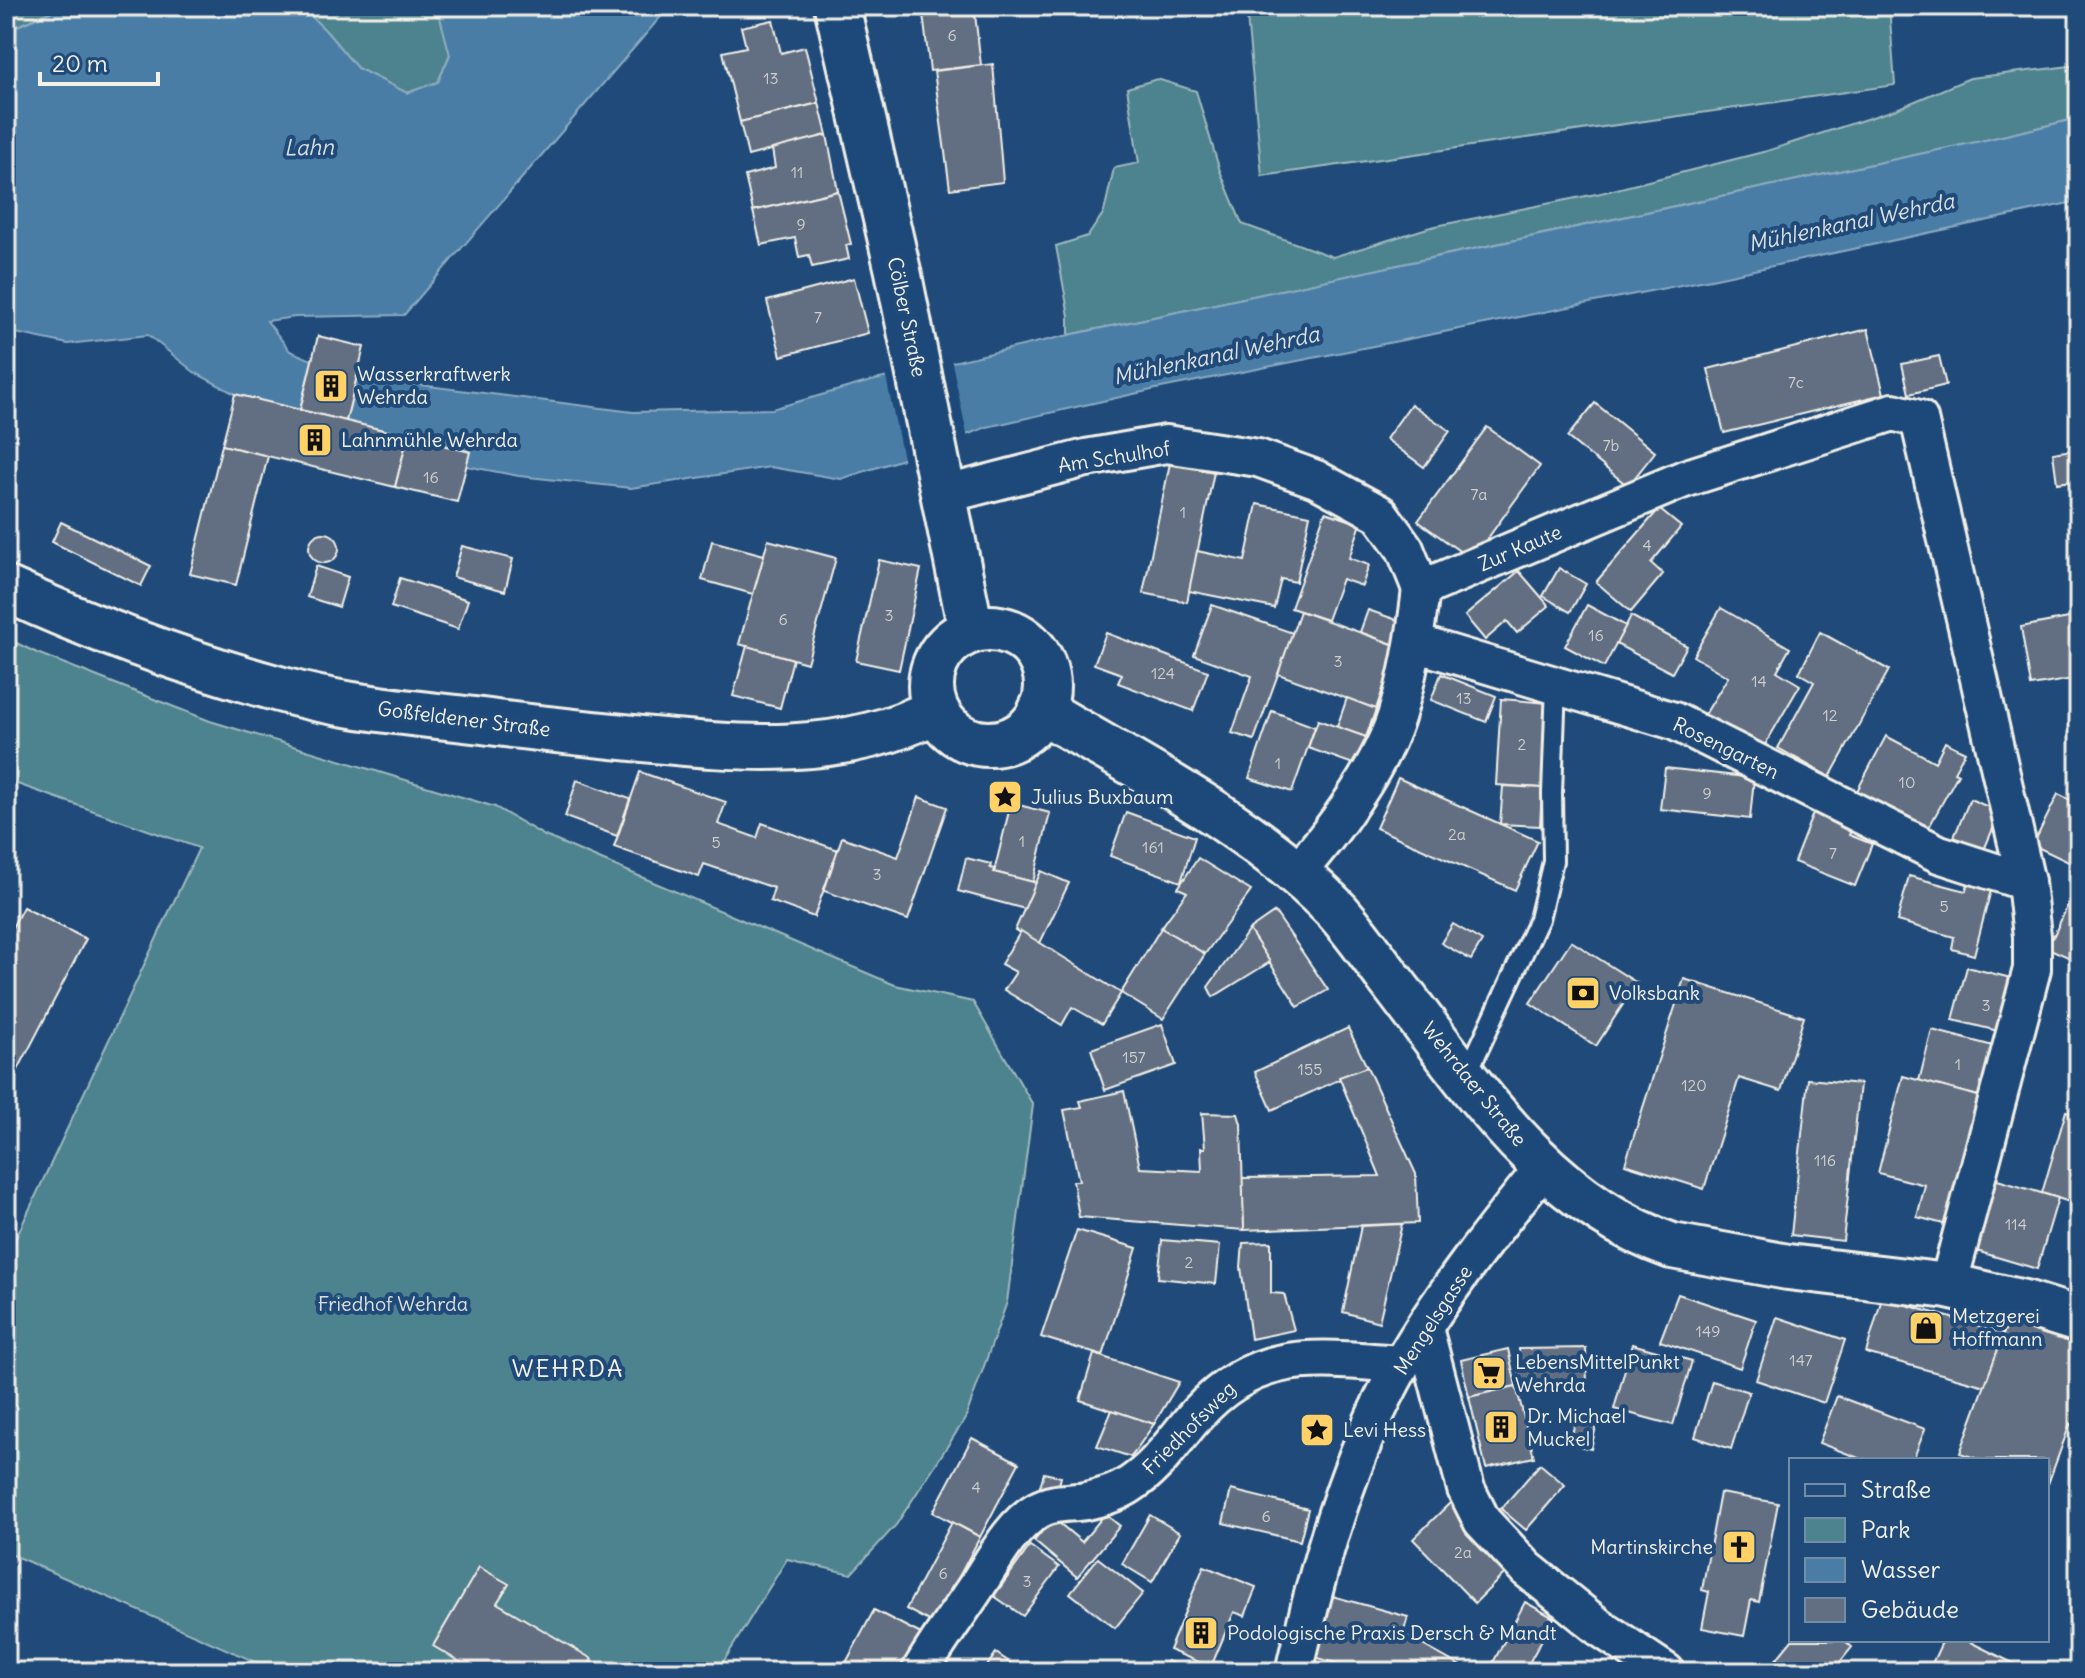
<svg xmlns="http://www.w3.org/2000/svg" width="2085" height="1678" viewBox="0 0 2085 1678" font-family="Delius,sans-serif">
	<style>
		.green { fill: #4d828f; stroke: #a0babc; stroke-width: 2 }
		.water { fill: #497da6; stroke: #8dabc0; stroke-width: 2 }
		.pier { fill: #1f4a7a }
		.building { fill: #626e81; stroke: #f4f1e8; stroke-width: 2 }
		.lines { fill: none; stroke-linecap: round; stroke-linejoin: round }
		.service-casing { stroke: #f4f1e8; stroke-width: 24 }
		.minor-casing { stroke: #f4f1e8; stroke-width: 42 }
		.tertiary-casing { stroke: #f4f1e8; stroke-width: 50 }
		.secondary-casing { stroke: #f4f1e8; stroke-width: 50 }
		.service { stroke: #1f4a7a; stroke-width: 18 }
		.minor { stroke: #1f4a7a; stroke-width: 36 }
		.tertiary { stroke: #1f4a7a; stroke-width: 44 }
		.secondary { stroke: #1f4a7a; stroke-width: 44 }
		.labels { text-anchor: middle; stroke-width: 8; stroke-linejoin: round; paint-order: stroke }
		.number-label { font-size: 16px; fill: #d0d0ce }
		.street-label { font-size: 20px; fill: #f4f1e8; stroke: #1f4a7a }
		.poi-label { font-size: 20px; fill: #f4f1e8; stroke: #1f4a7a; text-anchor: start }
		.park-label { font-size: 20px; fill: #dbe0db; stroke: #1f4a7a }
		.water-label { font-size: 22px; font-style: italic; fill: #dae0de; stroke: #1f4a7a }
		.quarter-label { font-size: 24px; letter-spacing: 2px; fill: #f4f1e8; stroke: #1f4a7a }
	</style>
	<rect width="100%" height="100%" fill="#1f4a7a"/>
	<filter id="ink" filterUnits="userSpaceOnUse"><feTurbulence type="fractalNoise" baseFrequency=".0125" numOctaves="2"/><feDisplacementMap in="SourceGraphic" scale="16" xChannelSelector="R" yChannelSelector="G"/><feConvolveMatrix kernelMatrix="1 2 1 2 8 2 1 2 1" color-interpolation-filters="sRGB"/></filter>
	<g filter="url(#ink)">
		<g class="green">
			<polygon points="6,6 64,6 6,31"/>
			<polygon points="305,6 437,6 450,54 438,82 407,93 357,68 327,32 304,10"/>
			<polygon points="1246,6 1889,6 1895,85 1262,176"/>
			<polygon points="2079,65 2079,118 1981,141 1069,335 1069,316 1056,246 1088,236 1104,212 1114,168 1139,163 1127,88 1157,79 1196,91 1220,171 1242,224 1333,257 1431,227 1601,193 1767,151 1894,110 1970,78"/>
			<polygon points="6,638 37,653 210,721 495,807 545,836 895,985 973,1002 1033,1105 1007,1302 965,1419 896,1525 851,1574 787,1559 717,1672 278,1672 6,1552 6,1259 199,848 6,780"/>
		</g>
		<g class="water">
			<polygon points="64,6 305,6 305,10 327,32 357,68 407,93 438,82 450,55 437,6 670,6 404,315 295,317 267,321 290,351 312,360 300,410 235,394 194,372 148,335 68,344 6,331 6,31"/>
			<polygon points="2079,118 2079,201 1716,278 1156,389 987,427 909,457 841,479 770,467 631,488 519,476 466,466 469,451 346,421 358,374 412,384 633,412 772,409 871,381 1069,335 1981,141"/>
		</g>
		<polygon class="pier" points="951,358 968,439 904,463 885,373"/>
		<g class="building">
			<polygon points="922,6 974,6 981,65 930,71"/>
			<polygon points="773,20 781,53 805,47 819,103 740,122 723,52 746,47 741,27"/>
			<polygon points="993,64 1003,182 950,189 934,71"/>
			<polygon points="819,103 827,135 748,156 740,122"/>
			<polygon points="827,135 838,191 753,211 745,176 775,168 772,149"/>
			<polygon points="838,191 851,244 846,245 849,259 812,267 809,255 799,257 795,238 761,245 753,211"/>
			<polygon points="854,278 868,333 781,356 767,301"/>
			<polygon points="1868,329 1884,394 1724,433 1708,369"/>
			<polygon points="318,336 364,347 346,421 300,410"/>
			<polygon points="1939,356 1946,385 1909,394 1902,364"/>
			<polygon points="235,394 408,436 395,487 222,445"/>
			<polygon points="1595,403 1655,452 1628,486 1567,437"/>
			<polygon points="1411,404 1450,431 1424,467 1386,439"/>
			<polygon points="1487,427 1540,466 1472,560 1418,521"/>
			<polygon points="408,436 470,452 457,502 395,487"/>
			<polygon points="222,445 268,456 236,585 190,574"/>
			<polygon points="2079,449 2079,480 2057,483 2053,453"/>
			<polygon points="1170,463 1214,472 1187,602 1143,593"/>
			<polygon points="1257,504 1310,515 1296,582 1281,579 1274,608 1189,591 1197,551 1245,561"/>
			<polygon points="1659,509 1681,527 1651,563 1663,574 1631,612 1596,582"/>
			<polygon points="1325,512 1361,524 1349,558 1369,565 1362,586 1342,579 1327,620 1291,608"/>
			<polygon points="61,522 151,566 141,586 52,542"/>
			<circle cx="324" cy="548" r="15"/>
			<polygon points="768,540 836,558 807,663 739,644"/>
			<polygon points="712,541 764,555 753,594 702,580"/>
			<polygon points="462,546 513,559 505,591 453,577"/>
			<polygon points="879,560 921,569 899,670 856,661"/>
			<polygon points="316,566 348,577 339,607 307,597"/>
			<polygon points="1559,568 1586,584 1570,612 1543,596"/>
			<polygon points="1519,571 1549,606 1517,633 1507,621 1485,640 1465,616"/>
			<polygon points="400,578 468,600 458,629 391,607"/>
			<polygon points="1212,605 1293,633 1254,740 1232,733 1252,676 1194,655"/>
			<polygon points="1587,605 1626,626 1604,667 1565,646"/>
			<polygon points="1721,608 1790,648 1777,671 1800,685 1762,750 1704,716 1728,677 1693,656"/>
			<polygon points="1368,610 1406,623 1398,646 1360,632"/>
			<polygon points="1300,611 1398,646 1376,709 1278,674"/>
			<polygon points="1631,616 1687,646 1672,673 1616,644"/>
			<polygon points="2079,616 2079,678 2031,686 2021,627"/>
			<polygon points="1820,632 1889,670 1830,777 1778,748 1814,682 1799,673"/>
			<polygon points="1106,633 1208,671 1193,711 1118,683 1122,674 1094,664"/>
			<polygon points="747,646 793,659 780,708 733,696"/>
			<polygon points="1441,674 1496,696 1486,722 1431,700"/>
			<polygon points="1347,698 1376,709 1366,737 1337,727"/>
			<polygon points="1501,699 1549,703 1542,788 1496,785"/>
			<polygon points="1272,711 1315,727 1292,792 1249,778"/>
			<polygon points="1318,720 1366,737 1356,765 1308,748"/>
			<polygon points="1886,736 1935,762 1945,742 1965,752 1954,772 1958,774 1928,829 1857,791"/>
			<polygon points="1665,768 1754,778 1750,819 1660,809"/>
			<polygon points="640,772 726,802 718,824 757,838 762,823 838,850 814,917 770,901 774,888 704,864 699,877 614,847"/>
			<polygon points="1398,778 1538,841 1515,890 1376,828"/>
			<polygon points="577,780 630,799 617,836 565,817"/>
			<polygon points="1503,786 1542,788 1540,826 1500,824"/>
			<polygon points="2058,794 2079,804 2079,867 2033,845"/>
			<polygon points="919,797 947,807 908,920 824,891 842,837 898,857"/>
			<polygon points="1970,799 2000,812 1984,850 1954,837"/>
			<polygon points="1011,803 1050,813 1033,882 994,872"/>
			<polygon points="1815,808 1854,823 1849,835 1872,844 1855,886 1794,862"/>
			<polygon points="1126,812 1195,837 1181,882 1110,856"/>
			<polygon points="966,858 991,864 990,868 995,869 994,872 1037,883 1025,909 958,891"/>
			<polygon points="1198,858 1251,891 1205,954 1161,928 1187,892 1178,888"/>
			<polygon points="1041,871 1069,883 1040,943 1015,930"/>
			<polygon points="1909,876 1966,891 1969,880 1992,886 1974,955 1952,949 1954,937 1897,921"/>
			<polygon points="2073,894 2079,896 2079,962 2048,948"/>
			<polygon points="23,907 86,939 18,1070 6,1064 6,939"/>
			<polygon points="1275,912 1328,990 1298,1007 1249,930"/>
			<polygon points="1453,924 1482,941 1471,960 1441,943"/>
			<polygon points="1161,928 1205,954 1163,1019 1121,993"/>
			<polygon points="1249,930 1270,962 1213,997 1208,987"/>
			<polygon points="1021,931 1121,993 1102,1024 1072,1007 1062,1025 1004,990 1016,972 1001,964"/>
			<polygon points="1571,941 1637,983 1596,1046 1530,1003"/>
			<polygon points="1967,967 2011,978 1998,1031 1953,1020"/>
			<polygon points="1684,979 1804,1017 1781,1091 1739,1078 1704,1189 1625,1164"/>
			<polygon points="1162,1024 1176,1065 1105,1090 1091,1049"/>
			<polygon points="1348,1028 1367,1067 1272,1110 1255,1072"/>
			<polygon points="1932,1030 1997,1047 1983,1097 1919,1081"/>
			<polygon points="1367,1067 1416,1174 1418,1223 1244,1230 1242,1178 1380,1176 1339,1077"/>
			<polygon points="1903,1076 1989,1099 1955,1227 1917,1217 1925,1185 1878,1173"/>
			<polygon points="1808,1079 1860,1084 1843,1241 1791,1235"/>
			<polygon points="1124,1091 1140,1168 1202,1171 1201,1148 1205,1148 1202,1113 1238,1114 1241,1124 1244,1230 1079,1217 1073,1181 1079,1181 1064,1110 1082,1107 1080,1101"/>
			<polygon points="2066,1111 2079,1115 2079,1205 2042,1193"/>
			<polygon points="1994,1179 2058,1198 2037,1269 1973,1250"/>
			<polygon points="1402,1224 1379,1322 1343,1312 1361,1226"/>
			<polygon points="1077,1230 1137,1248 1103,1356 1041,1337"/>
			<polygon points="1162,1240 1220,1245 1216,1284 1158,1278"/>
			<polygon points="1271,1242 1271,1293 1284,1294 1294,1330 1251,1339 1241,1267 1243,1243"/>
			<polygon points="1678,1294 1756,1320 1740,1368 1660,1341"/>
			<polygon points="1882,1298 2004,1333 1985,1386 1866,1353"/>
			<polygon points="2012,1311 2079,1336 2079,1428 2070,1424 2048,1484 2047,1460 1981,1460 1960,1453"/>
			<polygon points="1777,1317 1845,1340 1824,1403 1756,1380"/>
			<polygon points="1632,1344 1692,1361 1673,1425 1614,1409"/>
			<polygon points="1586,1348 1587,1385 1520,1386 1519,1349"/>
			<polygon points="1508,1349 1516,1386 1469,1397 1461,1360"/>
			<polygon points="1094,1354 1179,1382 1154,1424 1080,1400"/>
			<polygon points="1712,1381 1749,1392 1731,1449 1695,1437"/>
			<polygon points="1516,1386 1534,1457 1486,1468 1469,1397"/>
			<polygon points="1837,1396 1925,1429 1913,1460 1864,1460 1819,1443"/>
			<polygon points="1112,1410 1154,1424 1131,1457 1097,1446"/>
			<polygon points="1576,1417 1597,1422 1591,1449 1570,1444"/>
			<polygon points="972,1438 1019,1463 980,1537 933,1512"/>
			<polygon points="1540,1464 1565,1485 1526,1530 1501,1509"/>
			<polygon points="1044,1473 1061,1477 1056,1497 1038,1493"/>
			<polygon points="1231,1490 1308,1509 1300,1541 1223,1523"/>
			<polygon points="1720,1493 1778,1503 1759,1602 1751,1600 1744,1636 1702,1628 1709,1592 1702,1590"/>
			<polygon points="1451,1502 1512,1566 1475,1603 1413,1539"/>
			<polygon points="1105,1514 1120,1526 1077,1577 1034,1541 1053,1518 1082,1542"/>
			<polygon points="1150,1515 1180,1533 1152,1582 1122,1564"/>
			<polygon points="952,1522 980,1537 934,1624 906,1609"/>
			<polygon points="1030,1546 1059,1567 1023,1616 994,1596"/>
			<polygon points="1098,1558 1143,1593 1115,1628 1070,1593"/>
			<polygon points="1204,1566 1256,1587 1245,1616 1234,1612 1211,1667 1169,1650"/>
			<polygon points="479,1567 509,1584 497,1603 592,1659 585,1672 477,1672 433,1646"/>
			<polygon points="1325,1594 1408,1617 1403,1634 1471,1672 1366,1672 1308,1655"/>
			<polygon points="1525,1602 1554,1618 1524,1672 1488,1672"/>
			<polygon points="874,1610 923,1635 903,1672 841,1672"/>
			<polygon points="1792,1640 1844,1640 1852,1647 1832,1672 1766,1672"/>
			<polygon points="1943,1640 1966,1640 2031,1672 1928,1672"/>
			<polygon points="996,1653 1024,1672 983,1672"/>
			<polygon points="1167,1661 1193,1672 1162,1672"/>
		</g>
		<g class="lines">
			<g class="service-casing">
				<polyline id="service" points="1466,1076 1539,919 1553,861 1552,793 1556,684"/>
			</g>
			<g class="minor-casing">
				<g id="minor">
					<polyline points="943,495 1086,458 1166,444 1258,458 1316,479 1380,514 1405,549 1421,589"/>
					<path d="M1296 873C1332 834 1380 767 1396 717 1409 675 1416 633 1421 589L1684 479 1893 412 1919 419 2026 882 1939 854 1674 721 1415 643"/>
					<polyline points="1948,1286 2032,969 2032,936 2026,882"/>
					<polyline points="1424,1328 1466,1489 1482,1521 1527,1569 1599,1627 1666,1672"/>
					<path d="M920 1672C936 1644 956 1617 974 1590 992 1564 1010 1526 1038 1510 1054 1501 1069 1504 1086 1501 1101 1498 1118 1493 1131 1484 1160 1465 1175 1438 1198 1413 1259 1346 1319 1359 1401 1364"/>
					<path d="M1294 1672C1318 1567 1348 1457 1402 1363 1441 1295 1495 1227 1545 1166"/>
				</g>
			</g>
			<g class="tertiary-casing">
				<polyline id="tertiary" points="837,6 898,271 971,630"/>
			</g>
			<g class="secondary-casing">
				<g id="secondary">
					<path d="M6 589C93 629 186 663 279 689 344 708 415 713 482 721 532 728 582 733 633 738 734 748 843 760 936 710"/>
					<circle cx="989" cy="686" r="58"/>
					<path d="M1041 710C1143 771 1254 825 1337 911 1356 932 1372 956 1389 978 1468 1080 1544 1202 1672 1246L1788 1267 1948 1286 2028 1304 2079 1320"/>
				</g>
			</g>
			<use href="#service" class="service"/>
			<use href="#minor" class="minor"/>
			<use href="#tertiary" class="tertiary"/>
			<use href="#secondary" class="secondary"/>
		</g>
	</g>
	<defs>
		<g id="building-square" transform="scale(1.8)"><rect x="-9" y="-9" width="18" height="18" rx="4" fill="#ffd166" stroke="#1f4a7a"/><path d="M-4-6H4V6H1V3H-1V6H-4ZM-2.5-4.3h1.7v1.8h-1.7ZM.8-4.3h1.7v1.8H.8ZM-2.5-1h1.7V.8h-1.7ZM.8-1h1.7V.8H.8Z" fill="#111"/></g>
		<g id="sight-square" transform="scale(1.8)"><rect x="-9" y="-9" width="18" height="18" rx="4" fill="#ffd166" stroke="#1f4a7a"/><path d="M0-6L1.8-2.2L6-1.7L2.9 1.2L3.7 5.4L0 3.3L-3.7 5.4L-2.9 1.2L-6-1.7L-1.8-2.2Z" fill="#111"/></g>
		<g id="bank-square" transform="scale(1.8)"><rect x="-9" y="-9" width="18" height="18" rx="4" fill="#ffd166" stroke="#1f4a7a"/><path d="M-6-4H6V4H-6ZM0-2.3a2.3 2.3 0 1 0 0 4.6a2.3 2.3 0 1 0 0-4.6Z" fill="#111"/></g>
		<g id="shop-square" transform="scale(1.8)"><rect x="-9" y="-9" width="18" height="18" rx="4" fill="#ffd166" stroke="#1f4a7a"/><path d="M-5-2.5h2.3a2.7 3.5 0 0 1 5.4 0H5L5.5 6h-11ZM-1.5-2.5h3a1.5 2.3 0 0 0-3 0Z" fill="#111"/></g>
		<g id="supermarket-square" transform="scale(1.8)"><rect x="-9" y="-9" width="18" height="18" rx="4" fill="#ffd166" stroke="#1f4a7a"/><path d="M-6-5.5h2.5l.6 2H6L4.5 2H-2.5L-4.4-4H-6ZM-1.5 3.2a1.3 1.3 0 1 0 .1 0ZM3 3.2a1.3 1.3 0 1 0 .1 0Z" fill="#111"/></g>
		<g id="church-square" transform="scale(1.8)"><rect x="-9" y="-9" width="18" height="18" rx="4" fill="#ffd166" stroke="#1f4a7a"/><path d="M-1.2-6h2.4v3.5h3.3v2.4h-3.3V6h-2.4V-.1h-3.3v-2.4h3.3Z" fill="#111"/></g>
	</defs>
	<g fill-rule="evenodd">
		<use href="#building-square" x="331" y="386"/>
		<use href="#building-square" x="315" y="440"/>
		<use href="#sight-square" x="1005" y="797"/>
		<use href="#bank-square" x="1583" y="993"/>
		<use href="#shop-square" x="1926" y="1328"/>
		<use href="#supermarket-square" x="1489" y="1373"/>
		<use href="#building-square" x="1501" y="1427"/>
		<use href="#sight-square" x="1317" y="1430"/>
		<use href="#church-square" x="1739" y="1547"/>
		<use href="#building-square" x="1201" y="1633"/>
	</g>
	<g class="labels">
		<g class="number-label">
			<text x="952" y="41">6</text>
			<text x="771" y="84">13</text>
			<text x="797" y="178">11</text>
			<text x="801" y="230">9</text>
			<text x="818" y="323">7</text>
			<text x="1796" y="388">7c</text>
			<text x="1611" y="451">7b</text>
			<text x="431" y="483">16</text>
			<text x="1479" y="500">7a</text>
			<text x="1183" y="518">1</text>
			<text x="1647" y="551">4</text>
			<text x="889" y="621">3</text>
			<text x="783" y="625">6</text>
			<text x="1596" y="641">16</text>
			<text x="1338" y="667">3</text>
			<text x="1163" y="679">124</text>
			<text x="1759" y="687">14</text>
			<text x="1464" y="704">13</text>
			<text x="1830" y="721">12</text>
			<text x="1522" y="750">2</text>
			<text x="1278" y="769">1</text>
			<text x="1907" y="788">10</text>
			<text x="1707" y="799">9</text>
			<text x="1457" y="840">2a</text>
			<text x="1022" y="847">1</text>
			<text x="716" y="848">5</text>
			<text x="1153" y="853">161</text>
			<text x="1833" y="859">7</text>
			<text x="877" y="880">3</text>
			<text x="1944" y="912">5</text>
			<text x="1986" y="1011">3</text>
			<text x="1134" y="1063">157</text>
			<text x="1958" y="1070">1</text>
			<text x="1310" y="1075">155</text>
			<text x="1694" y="1091">120</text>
			<text x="1825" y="1166">116</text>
			<text x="2016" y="1230">114</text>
			<text x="1189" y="1268">2</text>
			<text x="1708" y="1337">149</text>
			<text x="1801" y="1366">147</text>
			<text x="976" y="1493">4</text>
			<text x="1266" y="1522">6</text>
			<text x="1463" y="1558">2a</text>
			<text x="943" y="1579">6</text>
			<text x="1027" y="1587">3</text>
		</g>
		<g class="street-label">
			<text transform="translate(907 317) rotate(78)" y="7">Cölber Straße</text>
			<text transform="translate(1114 457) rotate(-9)" y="7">Am Schulhof</text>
			<text transform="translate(1520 548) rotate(-23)" y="7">Zur Kaute</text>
			<text transform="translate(464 719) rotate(7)" y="7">Goßfeldener Straße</text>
			<text transform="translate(1726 748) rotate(26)" y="7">Rosengarten</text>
			<text transform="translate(1474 1084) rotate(51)" y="7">Wehrdaer Straße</text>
			<text transform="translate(1433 1320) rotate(-57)" y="7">Mengelsgasse</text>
			<text transform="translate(1189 1428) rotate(-45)" y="7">Friedhofsweg</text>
		</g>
		<g class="poi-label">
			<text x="357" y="381">Wasserkraftwerk<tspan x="357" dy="23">Wehrda</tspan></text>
			<text x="341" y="447">Lahnmühle Wehrda</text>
			<text x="1031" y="804">Julius Buxbaum</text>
			<text x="1609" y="1000">Volksbank</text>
			<text x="1952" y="1323">Metzgerei<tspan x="1952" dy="23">Hoffmann</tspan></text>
			<text x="1515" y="1369">LebensMittelPunkt<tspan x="1515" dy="23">Wehrda</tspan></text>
			<text x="1527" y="1423">Dr. Michael<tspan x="1527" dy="23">Muckel</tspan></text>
			<text x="1343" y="1437">Levi Hess</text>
			<text x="1713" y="1554" text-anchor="end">Martinskirche</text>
			<text x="1227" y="1640">Podologische Praxis Dersch &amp; Mandt</text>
		</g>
		<g class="park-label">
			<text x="393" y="1311">Friedhof Wehrda</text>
		</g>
		<g class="water-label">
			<text transform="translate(309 147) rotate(-1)" y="8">Lahn</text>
			<text transform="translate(1851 222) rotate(-12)" y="8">Mühlenkanal Wehrda</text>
			<text transform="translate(1216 355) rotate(-12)" y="8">Mühlenkanal Wehrda</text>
		</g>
		<g class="quarter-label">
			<text x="568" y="1377">WEHRDA</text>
		</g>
	</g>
	<rect width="2085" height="1678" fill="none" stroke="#1f4a7a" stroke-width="32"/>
	<rect x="16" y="16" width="2053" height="1646" fill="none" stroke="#f4f1e8" stroke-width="3" filter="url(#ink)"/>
	<rect x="1789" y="1458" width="260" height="184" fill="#1f4a7a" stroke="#748da6" stroke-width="2"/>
	<rect x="1805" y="1484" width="40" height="12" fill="#1f4a7a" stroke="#748da6" stroke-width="2"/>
	<text x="1861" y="1498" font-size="24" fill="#f4f1e8">Straße</text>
	<rect x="1805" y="1518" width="40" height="24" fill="#4d828f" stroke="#748da6" stroke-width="2"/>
	<text x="1861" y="1538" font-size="24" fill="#f4f1e8">Park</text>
	<rect x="1805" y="1558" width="40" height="24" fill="#497da6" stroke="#748da6" stroke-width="2"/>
	<text x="1861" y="1578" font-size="24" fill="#f4f1e8">Wasser</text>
	<rect x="1805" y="1598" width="40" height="24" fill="#626e81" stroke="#748da6" stroke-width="2"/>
	<text x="1861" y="1618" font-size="24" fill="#f4f1e8">Gebäude</text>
	<path d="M40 72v12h118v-12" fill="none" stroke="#f4f1e8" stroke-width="4"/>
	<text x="52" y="72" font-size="24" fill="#f4f1e8" stroke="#1f4a7a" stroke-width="6" paint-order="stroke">20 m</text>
</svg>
